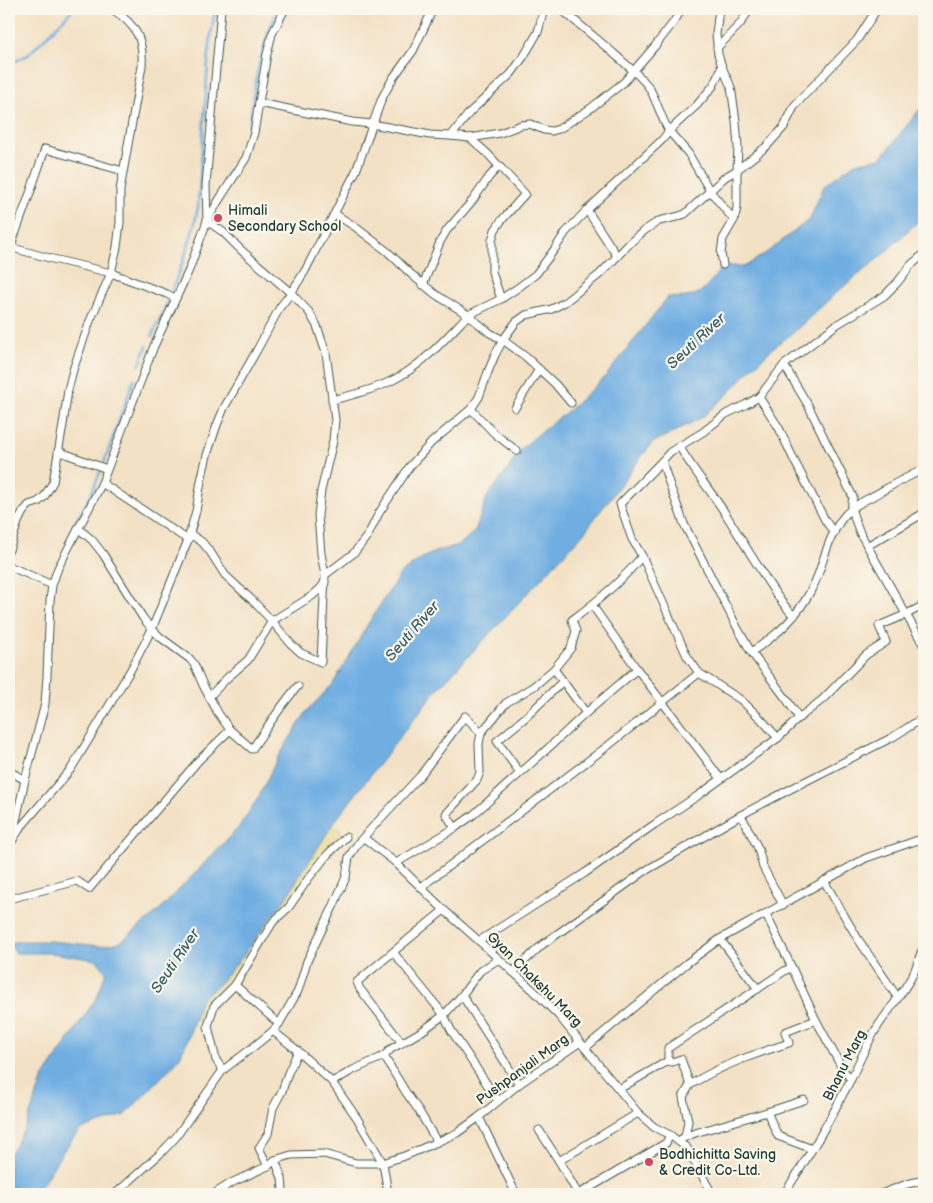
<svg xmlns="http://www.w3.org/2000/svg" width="933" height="1203" viewBox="0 0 933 1203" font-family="'Balsamiq Sans',sans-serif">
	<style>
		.sand { fill: #eeda9e; stroke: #868c69 }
		.water { fill: #6faee2; stroke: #47768b }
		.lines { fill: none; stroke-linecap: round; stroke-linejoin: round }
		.stream { stroke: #6faee2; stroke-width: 2.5 }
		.street-casing { stroke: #3f564a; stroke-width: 9 }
		.street { stroke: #fff; stroke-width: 7 }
		.poi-dot { fill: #d1495b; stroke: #fbf7ec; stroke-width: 2 }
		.labels { text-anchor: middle; stroke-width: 4.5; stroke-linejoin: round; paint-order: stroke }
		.poi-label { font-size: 14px; fill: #1f3d34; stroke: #fbf7ec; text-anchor: start }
		.street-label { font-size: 14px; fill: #1f3d34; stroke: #fbf7ec }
		.water-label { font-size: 15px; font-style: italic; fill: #375f68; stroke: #fbf7ec }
	</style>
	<rect width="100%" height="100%" fill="#fbf7ec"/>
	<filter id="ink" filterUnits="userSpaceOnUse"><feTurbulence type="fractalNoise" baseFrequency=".02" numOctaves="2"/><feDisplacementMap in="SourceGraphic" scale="10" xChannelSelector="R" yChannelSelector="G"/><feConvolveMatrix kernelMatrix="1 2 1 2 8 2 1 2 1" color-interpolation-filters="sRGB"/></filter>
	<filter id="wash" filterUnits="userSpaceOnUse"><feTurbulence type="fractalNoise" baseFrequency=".0096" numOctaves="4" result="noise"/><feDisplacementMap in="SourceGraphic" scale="20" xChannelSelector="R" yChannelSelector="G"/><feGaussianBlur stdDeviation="1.12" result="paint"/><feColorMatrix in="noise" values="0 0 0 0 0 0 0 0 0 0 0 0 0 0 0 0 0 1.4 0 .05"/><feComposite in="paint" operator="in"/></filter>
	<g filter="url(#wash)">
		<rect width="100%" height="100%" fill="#f3e1c5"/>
		<polygon class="sand" points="333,824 346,837 273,922 235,985 214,1006 194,1020 201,999 219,984 287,896"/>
		<path class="water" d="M924 104V216L880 257 836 293 793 333 774 347 747 373 728 394 701 418 652 443 583 534 434 693 359 790 333 824 287 896 243 956 219 984 201 999 188 1039 179 1059 125 1115 80 1130 64 1150 36 1194H9V1156L25 1128 43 1078 97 997 106 972 97 960 51 953H16L11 947 12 943 17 941H50L101 946 120 942 153 916 172 897 239 827 258 798 277 759 307 711 333 684 374 614 401 573 422 558 437 551 459 545 475 531 487 497 506 472 519 451 536 436 569 410 605 377 668 297C701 300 705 289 723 265L744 267 766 253 810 219 824 186 855 163 881 158Z"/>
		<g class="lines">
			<g class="stream">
				<polyline points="9,64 28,55 55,28 73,9"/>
				<polyline points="248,133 257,72 268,32 275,16"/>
				<polyline points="223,179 235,167 244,148"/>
				<path d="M172 290C183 263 193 236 198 207L208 62 211 36 215 9"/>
				<polyline points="152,336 169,299"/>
				<polyline points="139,366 147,346"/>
				<polyline points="104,463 134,379"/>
				<polyline points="75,522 89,499 101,470"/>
			</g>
		</g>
	</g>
	<g filter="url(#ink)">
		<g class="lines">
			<g class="street-casing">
				<g id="street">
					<path d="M561 9C581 26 601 42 620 59 629 67 640 76 648 86 657 100 660 116 669 131L697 105 713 86 722 67 731 87 736 121 738 147 737 170 767 146 784 127 795 105 857 40 877 9"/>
					<polyline points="719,9 716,34 718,54 722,67"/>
					<polyline points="717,48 740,24 750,9"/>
					<polyline points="259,103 352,122 372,124 430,135 451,136 470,112 511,74 524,56 538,32 544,9"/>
					<polyline points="451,136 470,138 500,133 521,125 530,124 544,130 552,131 559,129 591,108 624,82 655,46 673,23 682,9"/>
					<polyline points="499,166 525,194 501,221 495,230 492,240 492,272 501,299"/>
					<polyline points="587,210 617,256"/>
					<polyline points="9,247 53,259 111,273 167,294 175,298"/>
					<polyline points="10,248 29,196 45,149 123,171"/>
					<polyline points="423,285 440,242 447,230 473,200 489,177 499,166 487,153 470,138"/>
					<polyline points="784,365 808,405 853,497 851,509 860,533 924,646"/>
					<polyline points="759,397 779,428 794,460 825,520 834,533"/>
					<path d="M332 400C349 396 375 389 391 381 422 366 445 339 468 315L435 294 412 275 388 252 354 226 335 214"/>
					<polyline points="571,403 555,384 526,357 503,340 490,333 468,315 501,299 519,287 536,274 554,250 566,232 587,210 662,140 669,131 688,153 710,191 734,220"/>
					<polyline points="515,408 539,369"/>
					<polyline points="471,409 495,434 517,451"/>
					<path d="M679 446C693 470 710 490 725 513 737 532 748 551 760 569 770 586 780 602 794 616"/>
					<polyline points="58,451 107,469"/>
					<polyline points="662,461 620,504 632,539 642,556 687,656 699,673 741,700 760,718 778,738"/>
					<polyline points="102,483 188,540"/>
					<path d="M78 528 92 540 103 554 143 618 152 629 160 637 190 659 194 664 203 685 218 713 230 730 252 749C267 728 281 705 298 686"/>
					<polyline points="190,534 202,542 211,553 225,575 252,600 272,621 291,644 301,653 321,662 325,575 321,554 318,515 321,491 333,441 335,420 326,353 317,326 309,312 291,293 241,250 223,232 207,221 206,185 221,9"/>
					<polyline points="867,546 924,513"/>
					<path d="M9 550 18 522 23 512 29 505 38 502 44 497 53 482 63 425 68 390 73 370 90 321 111 273 117 247 120 223V190L142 66C144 38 135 24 112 9"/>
					<polyline points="9,566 52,585"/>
					<polyline points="325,575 354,553 368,535 379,513 410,466 432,442 471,409 479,397 488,372 495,355 503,340 516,322 526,315 552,309 565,302 600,274 632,241 645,230 659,221 676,217 685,214 725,177 737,170 737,208 734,220 723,239 721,253 723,265"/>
					<polyline points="592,605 637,669 721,779"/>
					<path d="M751 652C759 647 766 642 773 636 793 621 809 598 818 575 825 555 831 531 845 515 852 507 863 501 873 496 890 486 907 477 924 469"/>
					<polyline points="554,669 586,713"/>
					<polyline points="209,697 227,678 248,660 272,621 312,596 320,589 325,582"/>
					<polyline points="799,718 823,699 866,655 886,642 879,626 907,614 924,605"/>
					<polyline points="9,771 25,780"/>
					<polyline points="520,773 497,741 527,716 563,681"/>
					<polyline points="741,815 758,848 763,867 783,905"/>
					<polyline points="455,828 446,814 477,780 480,772 479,744 481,733"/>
					<polyline points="364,838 396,863 444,910 479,941 533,990 558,1015 638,1113 654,1127 670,1135 687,1148 712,1194"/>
					<polyline points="10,844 21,827 71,769 130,671 152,629 188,540 196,511 201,481 207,455 217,425 224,408 257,350 280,307 291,293 305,271 356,171 382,98 393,78 413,51 433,9"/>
					<polyline points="9,849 15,825 25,780 45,704 47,676 50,601 52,585 58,568 102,483 154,346 189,270 207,221 219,200 246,158 254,133 267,54 272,34 285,9"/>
					<polyline points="396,863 455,828 473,815 544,752 586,713 637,669"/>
					<polyline points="824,881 858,939 898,998"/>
					<polyline points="421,887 609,745 699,673"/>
					<polyline points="9,899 77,881 89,889 198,761 230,730"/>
					<polyline points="444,910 393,952 444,1015 451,1030 498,1101"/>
					<polyline points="766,914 792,968"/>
					<polyline points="720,939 758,989"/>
					<polyline points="479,941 585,873 655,824 699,795 778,738 799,718 787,700 751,652 738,629 684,524 668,480 662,461 670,452 703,432 726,414 745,405 759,397 784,365 836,325 884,296 897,283 911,265 924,254"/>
					<polyline points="393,952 357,982 360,989 402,1043"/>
					<polyline points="513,972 542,945 645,871 741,815 802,783 893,737 924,717"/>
					<polyline points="235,985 279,1024"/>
					<polyline points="462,995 519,1084"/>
					<polyline points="273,1031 298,1051 332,1082 357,1118 383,1163 388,1194"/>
					<polyline points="585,1048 687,963 720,939 866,858 924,838"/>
					<polyline points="384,1056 405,1091 419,1111 437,1142"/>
					<polyline points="668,1061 672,1062 681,1059 690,1085 683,1097 688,1121 685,1137"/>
					<polyline points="223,1070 216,1060 208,1026 214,1006 235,985 273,922 289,907 308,879 328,854 346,837"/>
					<polyline points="332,1082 353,1070 384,1056 391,1049 422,1031 444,1015 462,995 480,971 499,959"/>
					<path d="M690 1085C721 1065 755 1054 789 1043L785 1032 816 1020"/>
					<polyline points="619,1089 668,1061 668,1048 786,970 792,968 816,1020 843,1070 851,1079"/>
					<polyline points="767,1112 804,1100"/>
					<polyline points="479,1117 516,1194"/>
					<polyline points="539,1130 559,1161 578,1194"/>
					<polyline points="678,1141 685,1137 695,1133 767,1112 778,1136 812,1149"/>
					<polyline points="275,1160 282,1178 283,1190 279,1194"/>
					<polyline points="559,1161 638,1113"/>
					<polyline points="268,1166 259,1148 268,1134 273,1108 282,1091 288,1073 298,1051"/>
					<path d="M115 1194 161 1153 176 1137 223 1070 252 1048 273 1031 279 1024 298 991 307 961 333 907 346 877 349 857 358 843 420 776 465 716 481 733 506 703 534 686 554 669 571 648 576 631 572 620C598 601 622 581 642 556"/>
					<polyline points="214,1194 231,1183 268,1166 275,1160 291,1155 324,1154 356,1163 383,1163 407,1155 437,1142 457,1133 479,1117 519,1084 551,1062 580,1042"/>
					<polyline points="579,1194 666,1143 670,1135"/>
					<path d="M784 1194C808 1158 830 1120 850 1081 857 1066 864 1051 872 1036 884 1014 903 995 914 972 918 964 919 955 924 947"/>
					<polyline points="881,1194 907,1184 924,1180"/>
				</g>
			</g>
			<use href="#street" class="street"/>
		</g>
	</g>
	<g class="poi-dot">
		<circle cx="218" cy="218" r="5"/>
		<circle cx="649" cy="1162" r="5"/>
	</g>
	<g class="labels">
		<g class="poi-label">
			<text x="228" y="215">Himali<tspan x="228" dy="16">Secondary School</tspan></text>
			<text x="659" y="1159">Bodhichitta Saving<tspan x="659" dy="16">&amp; Credit Co-Ltd.</tspan></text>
		</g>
		<g class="street-label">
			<text transform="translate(535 979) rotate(45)" y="5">Gyan Chakshu Marg</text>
			<text transform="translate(844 1065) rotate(-63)" y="5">Bhanu Marg</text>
			<text transform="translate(522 1069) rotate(-36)" y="5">Pushpanjali Marg</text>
		</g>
		<g class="water-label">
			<text transform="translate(696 341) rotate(-43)" y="5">Seuti River</text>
			<text transform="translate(412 631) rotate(-49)" y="5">Seuti River</text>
			<text transform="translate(175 961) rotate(-56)" y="5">Seuti River</text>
		</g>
	</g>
	<rect width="933" height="1203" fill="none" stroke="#fbf7ec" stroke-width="30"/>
</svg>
